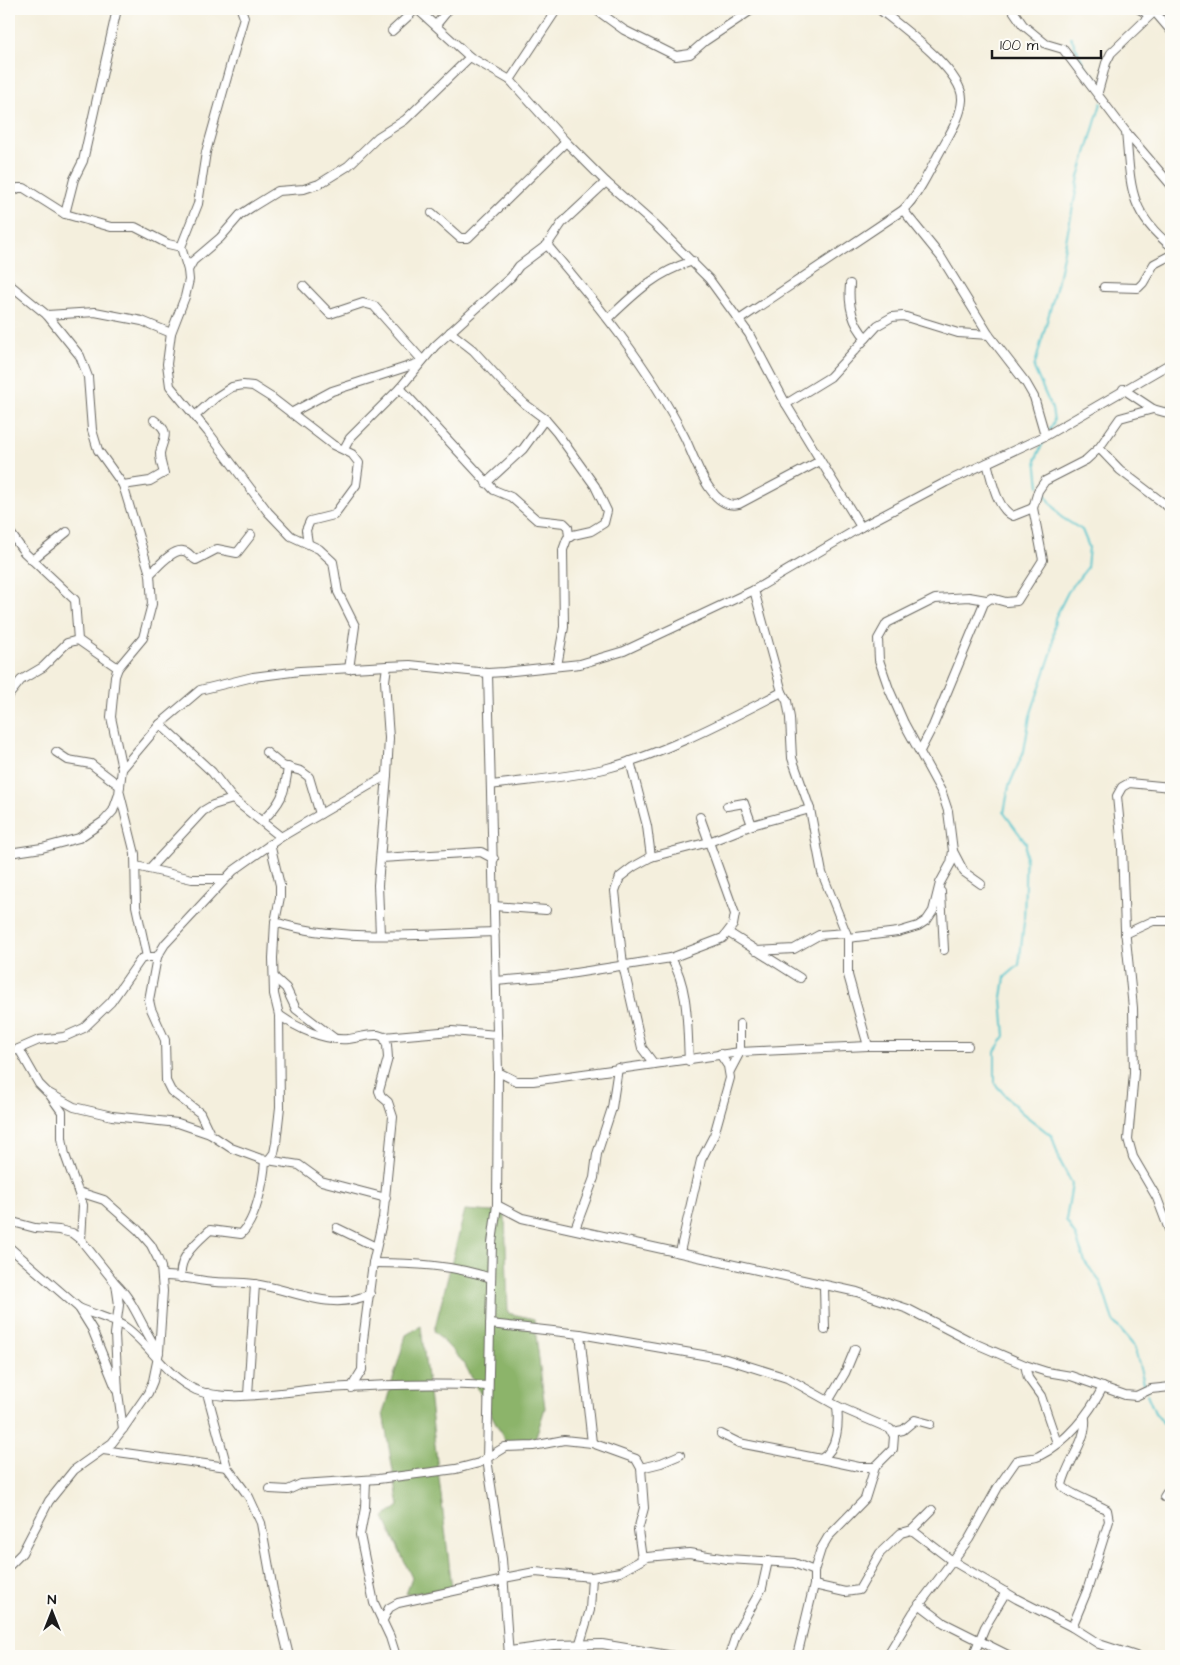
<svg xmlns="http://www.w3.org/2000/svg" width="1180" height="1665" viewBox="0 0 1180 1665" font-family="'Architects Daughter',sans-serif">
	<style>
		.forest { fill: #8cb46a; stroke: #546843 }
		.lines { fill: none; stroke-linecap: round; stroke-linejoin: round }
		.stream { stroke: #56c4cc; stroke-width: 2 }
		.minor-casing { stroke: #686660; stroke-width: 10 }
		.minor { stroke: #fff; stroke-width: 8 }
	</style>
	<rect width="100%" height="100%" fill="#fdfcf7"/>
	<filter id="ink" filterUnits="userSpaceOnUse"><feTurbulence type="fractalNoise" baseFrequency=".02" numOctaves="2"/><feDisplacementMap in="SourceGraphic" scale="10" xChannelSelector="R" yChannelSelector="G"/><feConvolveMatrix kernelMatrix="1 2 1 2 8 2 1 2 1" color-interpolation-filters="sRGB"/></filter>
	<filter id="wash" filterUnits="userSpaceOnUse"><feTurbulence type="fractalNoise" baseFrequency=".0096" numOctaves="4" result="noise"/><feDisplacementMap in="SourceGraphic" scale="20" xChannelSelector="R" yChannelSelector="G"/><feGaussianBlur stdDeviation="1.12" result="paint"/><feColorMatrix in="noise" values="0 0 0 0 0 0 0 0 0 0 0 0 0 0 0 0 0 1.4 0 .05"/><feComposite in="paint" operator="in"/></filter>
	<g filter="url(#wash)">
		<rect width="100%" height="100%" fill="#f4efdd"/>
		<g class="forest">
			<polygon points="465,1210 505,1213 508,1313 534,1319 545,1408 535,1440 508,1446 464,1363 434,1331"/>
			<polygon points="421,1326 452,1588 406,1594 412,1578 384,1518 399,1506 383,1413 406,1335"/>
		</g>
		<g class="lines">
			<g class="stream">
				<polyline points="1071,37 1085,67 1098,80"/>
				<polyline points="1050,430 1054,421 1052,409 1034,368 1057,285 1079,177 1101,103"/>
				<polyline points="1039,486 1036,459 1044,440"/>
				<polyline points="1042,490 1061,517 1082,530 1089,547 1087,568 1068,592 1055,618 1052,651 1030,716 1024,751 1009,786 1004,813 1026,843 1024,922 1019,965 1005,977 1002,998 1005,1036 995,1051 995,1084 1021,1112 1052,1136 1060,1161 1072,1184 1066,1220 1076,1237 1085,1262 1101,1283 1113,1321 1134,1346 1146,1390"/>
				<polyline points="1147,1394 1155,1413 1171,1432"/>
			</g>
		</g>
	</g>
	<g filter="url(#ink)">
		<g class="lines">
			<g class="minor-casing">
				<g id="minor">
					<polyline points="241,9 244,17 206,152 198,204 181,247 188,270 189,280 185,297 171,333 167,364 170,386 208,432 268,512 291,536 319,549 333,562 338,592 355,626 349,669"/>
					<polyline points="417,9 470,57 510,80 566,142 606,182 656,226 709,279 749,334 786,404 861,527"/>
					<polyline points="595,9 624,30 676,56 690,54 705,41 753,9"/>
					<polyline points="1012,9 1023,25 1046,44 1063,49 1126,132 1171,185"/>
					<polyline points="1139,9 1150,15"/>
					<polyline points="1154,11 1171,31"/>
					<polyline points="436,25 449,9"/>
					<polyline points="392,31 416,9"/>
					<polyline points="510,80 557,9"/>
					<polyline points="1098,92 1106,63 1111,53 1157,9"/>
					<path d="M1126 132C1131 183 1127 211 1171 246"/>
					<polyline points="9,194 18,188 24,188 65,214 111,227 135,227 168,244 181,247"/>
					<polyline points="903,210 941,257 989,335 1026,383 1034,397 1045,435"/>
					<polyline points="432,213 460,238 468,238 566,142"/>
					<polyline points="65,214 74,179 83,161 117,9"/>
					<path d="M547 245C598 305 648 365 684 436 694 455 710 512 739 504L820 461"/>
					<polyline points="188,270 193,261 220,238 240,215 252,207 278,191 304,189 319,184 348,166 378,137 405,120 470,57"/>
					<polyline points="9,284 47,315 80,356 88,377 92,430 98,450 123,485 150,574 152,604 143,638 118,668 115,676 111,717 122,769"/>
					<path d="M850 284C848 304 852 323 866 338"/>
					<polyline points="303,286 330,314 363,303 374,306 422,360"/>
					<polyline points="1104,287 1138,288 1143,283 1154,264 1171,255"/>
					<polyline points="47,315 95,312 142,321 171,333"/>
					<path d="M609 318C636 292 657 272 693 261"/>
					<path d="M739 320 903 210C920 193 930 169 942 148 950 133 961 117 962 100 964 72 900 26 879 9"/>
					<polyline points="450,332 473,350 505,385 525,404 545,419 557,433 595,486 607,511 604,523 591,531 573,535 567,539 563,550 564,627 557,666"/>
					<polyline points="400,388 494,490 511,497 537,520 564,523 568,527 569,537"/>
					<polyline points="1123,389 1153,409 1171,414"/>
					<polyline points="786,404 830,377 878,325 892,317 903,316 958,333 989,335"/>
					<polyline points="291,413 332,391 419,363"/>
					<polyline points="195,416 215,398 232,387 243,385 253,386 272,398 333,445 352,454 359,463 356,485 334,515 310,521 306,530 308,543"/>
					<polyline points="1099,448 1120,470 1171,509"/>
					<polyline points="344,449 350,438 400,388 435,346 511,277 519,266 547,245 562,223 606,182"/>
					<path d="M987 463C992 479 996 508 1013 516L1033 508"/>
					<polyline points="486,483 523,449 545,419"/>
					<path d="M123 485 150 481 164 473C162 467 160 459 160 453 163 437 172 433 154 420"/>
					<polyline points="9,531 24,552 75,600 78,640 118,668"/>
					<polyline points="32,560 67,532"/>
					<path d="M150 574C158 567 172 549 183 551 189 551 191 558 196 560L217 549 237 553 251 535"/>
					<polyline points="754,590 782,692 787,701 790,718 792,758 810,809 822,873 848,938 848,975 868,1046"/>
					<polyline points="488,673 498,1072 497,1205 492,1243 487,1459 502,1559 509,1656"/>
					<polyline points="9,695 21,680 43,667 67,643 78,640"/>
					<polyline points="160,724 212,772 233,799 281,837"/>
					<polyline points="920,751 933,726 984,603 991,598 1006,602 1017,601 1043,560 1033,508 1038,491 1045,481 1086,460 1099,448 1120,418 1153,409"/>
					<polyline points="56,752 68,760 91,764 120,786"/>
					<polyline points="266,752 283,766 301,771 309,777 320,814"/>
					<polyline points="630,761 647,826 651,857"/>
					<path d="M491 785C528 780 567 778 604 769 664 754 727 720 782 692"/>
					<polyline points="1171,787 1129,783 1122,787 1117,796 1122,848 1125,929 1133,1008 1134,1073 1128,1139 1133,1157 1157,1198 1171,1235"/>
					<polyline points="120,794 135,854 136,906 147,957"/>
					<polyline points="727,806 744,803 752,825"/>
					<path d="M262 821C281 803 285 794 288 767"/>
					<polyline points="953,851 964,872 981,884"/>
					<polyline points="9,853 42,848 79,838 104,821 113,811 119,794 122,769 160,724 200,690 253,677 300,671 387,666 410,665 488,673 504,672 580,664 624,651 754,590 861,527 946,482 1047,435 1171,363"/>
					<polyline points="381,858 481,852 494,859"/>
					<polyline points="136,866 192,879 224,879"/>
					<polyline points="149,869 203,811 213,805 233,799"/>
					<polyline points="941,892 944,950"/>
					<polyline points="494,906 546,910"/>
					<path d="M275 922C338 943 428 934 495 932"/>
					<polyline points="729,933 800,978"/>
					<polyline points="1125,934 1153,921 1171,921"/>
					<polyline points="380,935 378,885 387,775"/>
					<polyline points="848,938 898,932 918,926 927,920 933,911 940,883 951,863 953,851 948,811 942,793 904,723 889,689 879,660 878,639 887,623 935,599 969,597 986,600"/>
					<polyline points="756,951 794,949 819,935 846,933"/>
					<polyline points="671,958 723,938 733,925 735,914 700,817"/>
					<polyline points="274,977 286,988 296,1009 334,1038"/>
					<path d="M496 981 556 976 671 958C689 988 687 1026 689 1061"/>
					<path d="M279 1015C297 1028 324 1041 348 1039 358 1038 368 1034 378 1035L384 1037 387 1045 388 1058 379 1091 381 1096 388 1102 393 1117 383 1218 373 1263 363 1340 362 1370 351 1388"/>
					<polyline points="384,1037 452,1031 497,1035"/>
					<polyline points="19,1049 39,1084 47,1092 74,1107 112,1116 178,1123 210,1134 231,1148 261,1159 299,1165 321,1181 386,1198"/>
					<polyline points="9,1053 39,1040 64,1037 84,1028 111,1002 141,959 147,957 157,957"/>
					<polyline points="654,1064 642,1048 623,965 615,891 620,877 633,867 651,857 709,842 752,825 810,809"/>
					<polyline points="730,1071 740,1052 740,1024"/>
					<polyline points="498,1072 516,1081 533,1081 740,1052 868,1046 968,1046"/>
					<polyline points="50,1095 62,1112 62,1138 65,1155 83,1205 81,1240"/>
					<polyline points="210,1134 200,1113 171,1091 166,1081 165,1040 151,1009 149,1000 157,957 165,944 233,871 281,837 387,775 389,738 385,681 387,666"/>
					<polyline points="268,1161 274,1153 276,1143 280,1107 279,1015 274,994 273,958 275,922 280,897 280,885 270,844"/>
					<polyline points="497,1205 522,1218 857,1292 908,1309 974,1343 1025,1365 1047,1372 1071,1376 1125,1395 1136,1396 1151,1389 1171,1387"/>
					<polyline points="9,1221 35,1228 59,1230 72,1233 81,1240 116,1284 119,1305 115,1334 118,1393"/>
					<polyline points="337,1228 376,1247"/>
					<polyline points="575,1229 594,1178 597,1154 612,1108 618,1068"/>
					<polyline points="9,1247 79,1308 92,1329 118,1393 123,1429"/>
					<polyline points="680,1252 701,1160 714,1135 730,1078 728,1066 720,1054"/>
					<path d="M373 1263C413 1263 452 1265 491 1278"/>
					<path d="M162 1276C180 1275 198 1281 215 1282 228 1283 241 1282 254 1284 294 1289 330 1313 370 1294"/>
					<path d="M181 1278C178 1257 196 1243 210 1230L241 1234C256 1220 264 1181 265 1160"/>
					<path d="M116 1284C135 1302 143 1331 159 1352"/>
					<polyline points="824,1285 825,1330"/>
					<path d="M79 1308C92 1314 115 1320 125 1327 150 1344 165 1376 196 1390 228 1404 292 1390 328 1388 380 1385 434 1383 487 1386"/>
					<polyline points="490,1324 580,1334 726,1359 787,1378 837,1406 890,1429 894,1436 893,1449 875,1467 865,1499 828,1537 821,1549 814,1571"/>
					<polyline points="580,1334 592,1443"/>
					<polyline points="1025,1365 1028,1378 1041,1396 1057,1443"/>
					<polyline points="207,1393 227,1467 249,1497 261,1523 273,1590 289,1656"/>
					<polyline points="248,1395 255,1284"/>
					<polyline points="829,1400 845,1373 855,1349"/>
					<polyline points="893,1432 903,1430 915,1420 930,1424"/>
					<path d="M721 1434 739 1443 821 1459C838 1449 839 1424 837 1406"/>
					<polyline points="103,1450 227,1467"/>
					<polyline points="821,1459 859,1467 875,1467"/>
					<polyline points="641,1468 661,1463 680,1455"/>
					<polyline points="366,1480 365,1508 360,1535 374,1603 390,1637 396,1656"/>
					<polyline points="270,1489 288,1490 301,1484 378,1479 456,1469 479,1463 505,1447 533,1446 564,1440 592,1443 636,1459 641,1468 644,1508 638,1530 642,1559"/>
					<polyline points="1164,1497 1171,1486"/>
					<polyline points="912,1530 951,1560 1017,1599 1072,1627 1099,1644 1136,1656"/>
					<polyline points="9,1566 22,1553 49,1501 74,1470 112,1443 123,1429 148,1393 153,1381 159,1352 163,1291 161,1267 157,1257 151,1245 138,1230 104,1200 79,1192"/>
					<polyline points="504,1578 535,1572 592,1577 620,1572 647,1557 689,1553 727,1559 794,1563 814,1571 814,1585 797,1656"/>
					<polyline points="814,1585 845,1592 859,1590 880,1553 901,1533 912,1530 932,1510"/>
					<polyline points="919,1604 944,1623 1010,1656"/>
					<polyline points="382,1622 389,1608 398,1603 504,1580"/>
					<path d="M1072 1627 1087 1591 1109 1521 1107 1510C1098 1504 1065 1493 1062 1485 1067 1462 1087 1441 1085 1419"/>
					<polyline points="580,1643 590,1610 592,1577"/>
					<polyline points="510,1651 553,1645 602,1644 674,1656"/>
					<polyline points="729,1656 737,1632 762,1588 768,1561"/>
					<path d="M887 1656 913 1613 969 1539 998 1487 1016 1461C1024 1457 1032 1460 1039 1456 1067 1442 1089 1414 1103 1387"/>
					<polyline points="973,1656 985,1627 1006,1592"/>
				</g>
			</g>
			<use href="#minor" class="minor"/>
		</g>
	</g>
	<rect width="1180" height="1665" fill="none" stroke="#fdfcf7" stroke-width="30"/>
	<g transform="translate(52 1612)" stroke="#fdfcf7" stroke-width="4" paint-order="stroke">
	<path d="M0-4L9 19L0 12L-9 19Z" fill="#1c1c1c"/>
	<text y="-8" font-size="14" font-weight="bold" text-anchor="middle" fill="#1c1c1c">N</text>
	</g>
	<path d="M992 50v8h109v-8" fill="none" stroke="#1c1c1c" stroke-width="2.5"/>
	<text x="1000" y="50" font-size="15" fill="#1c1c1c" stroke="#fdfcf7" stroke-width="4" paint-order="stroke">100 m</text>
</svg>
